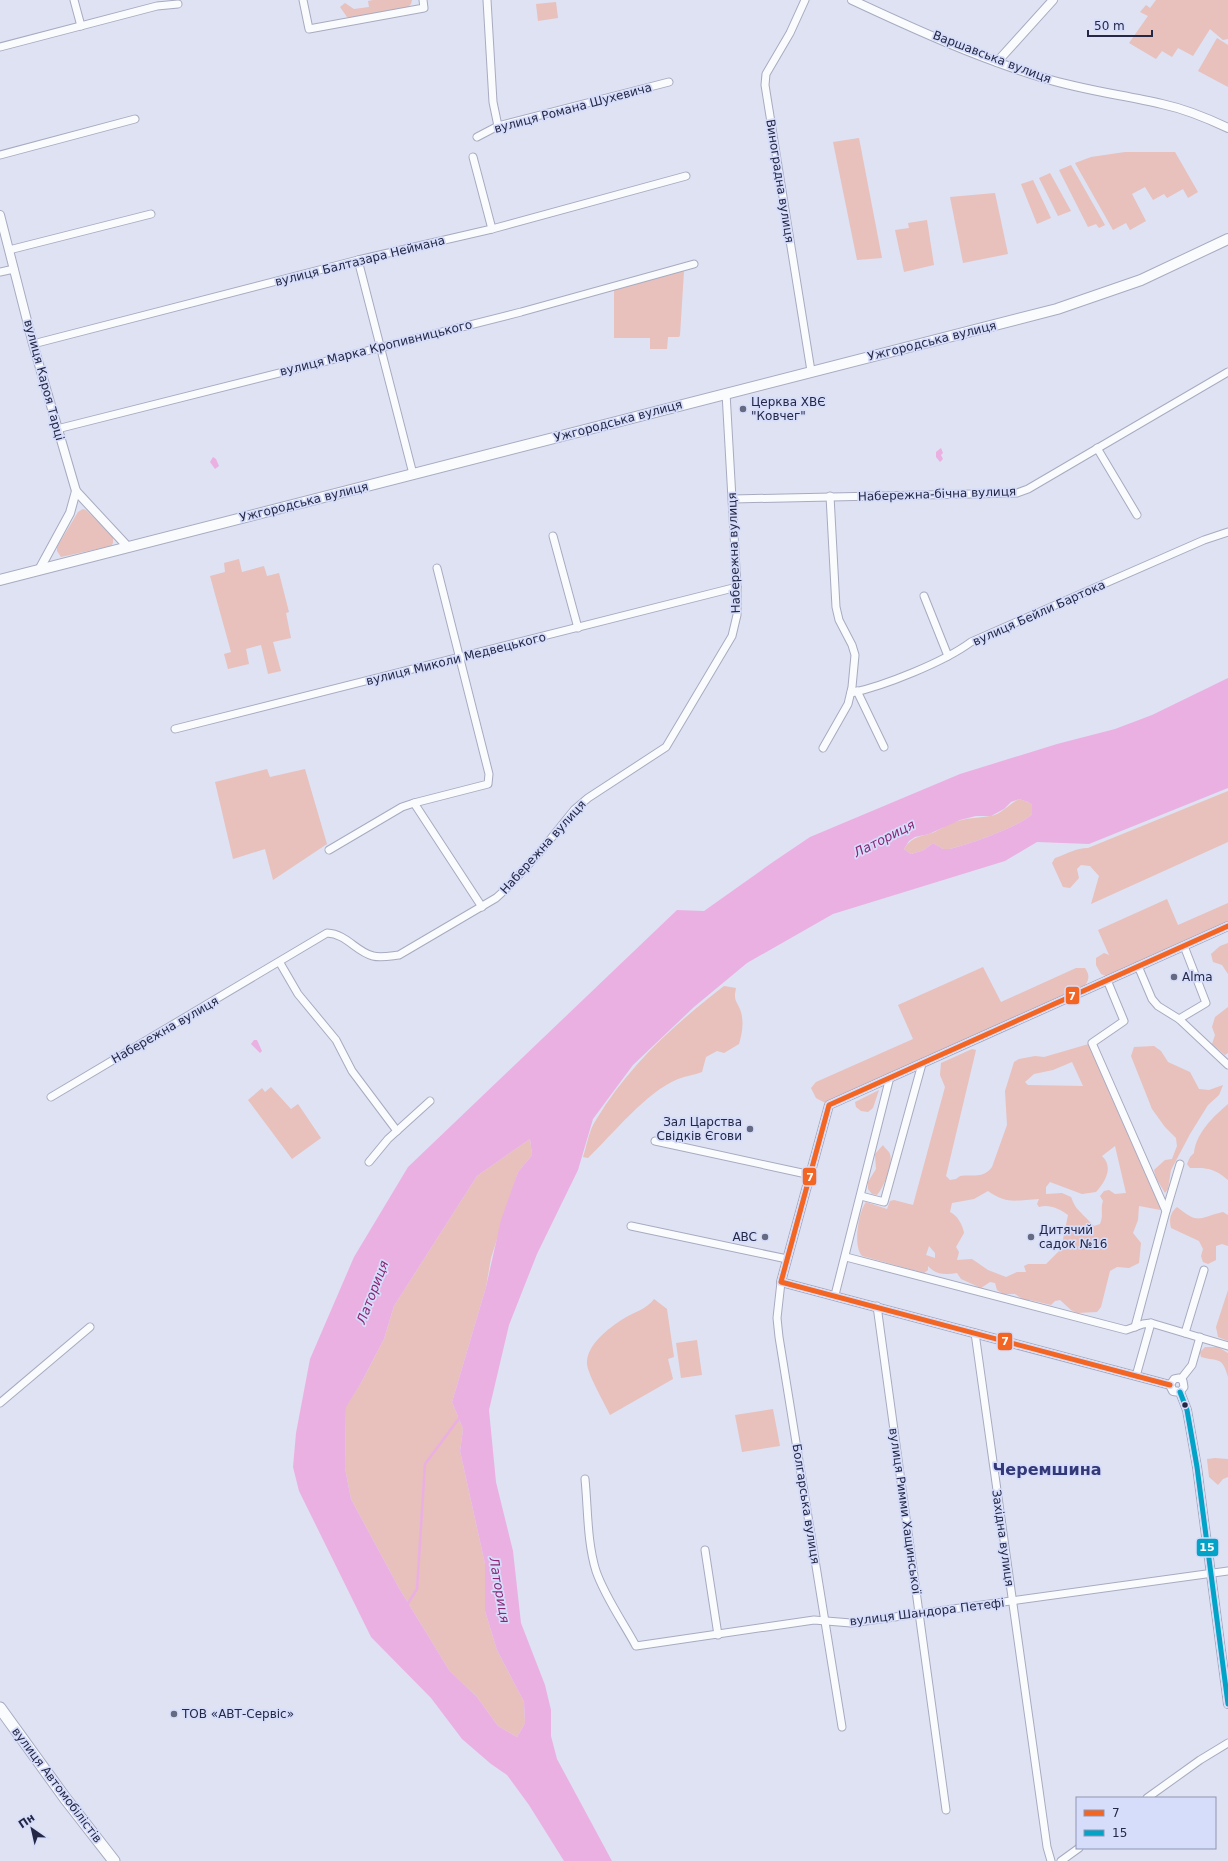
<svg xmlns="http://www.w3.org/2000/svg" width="1228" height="1861" viewBox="0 0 1228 1861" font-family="'DejaVu Sans',sans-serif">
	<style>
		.green { fill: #e8c0bc; fill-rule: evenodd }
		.water { fill: #ebb0e2; fill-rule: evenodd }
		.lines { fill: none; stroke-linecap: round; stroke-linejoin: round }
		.stream { stroke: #ebb0e2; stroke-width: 2.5 }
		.minor-casing { stroke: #a8abc0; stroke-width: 9 }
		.tertiary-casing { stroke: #a8abc0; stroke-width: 10 }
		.secondary-casing { stroke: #a8abc0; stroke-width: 12 }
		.trunk-casing { stroke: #a8abc0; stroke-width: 13 }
		.minor { stroke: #fafbfd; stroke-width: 7 }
		.tertiary { stroke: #fafbfd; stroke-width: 8 }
		.secondary { stroke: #fafbfd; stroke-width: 10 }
		.trunk { stroke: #fafbfd; stroke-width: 11 }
		.bus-1-casing { stroke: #d6ddfb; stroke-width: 8 }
		.bus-2-casing { stroke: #d6ddfb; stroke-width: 8 }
		.bus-1 { stroke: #f26522; stroke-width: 5 }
		.bus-2 { stroke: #02a3c7; stroke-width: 5 }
		.poi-dot { fill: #656982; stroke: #d6ddfb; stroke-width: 1.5 }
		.bus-dot { fill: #242845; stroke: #d6ddfb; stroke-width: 1.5 }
		.labels { text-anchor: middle; stroke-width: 3.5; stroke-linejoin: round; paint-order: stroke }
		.street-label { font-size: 12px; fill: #242845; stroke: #d6ddfb }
		.poi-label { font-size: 12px; fill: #242845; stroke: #d6ddfb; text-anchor: start }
		.water-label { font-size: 13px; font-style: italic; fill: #8a2877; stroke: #d6ddfb }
		.district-label { font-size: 16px; font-weight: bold; fill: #333878; stroke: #d6ddfb }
		.line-badge { stroke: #d6ddfb; stroke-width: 1.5 }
		.badge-label { font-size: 11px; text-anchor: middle; font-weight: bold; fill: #fff }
	</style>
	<rect width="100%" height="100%" fill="#dee2f3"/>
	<g class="green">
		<polygon points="373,0 412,0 411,4 408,7 352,18 347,17 340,7 345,3 354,9 369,7 368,1"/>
		<polygon points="1156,0 1228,0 1228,39 1223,40 1210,29 1193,56 1178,48 1172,57 1162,51 1156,59 1129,43 1148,16 1140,12 1146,5 1150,8"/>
		<polygon points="556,2 558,18 538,21 536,4"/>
		<polygon points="1217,38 1228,45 1228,87 1198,71"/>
		<polygon points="859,138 882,258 857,260 833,142"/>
		<polygon points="1125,152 1175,152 1198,192 1188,198 1183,189 1167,198 1164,194 1153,200 1145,187 1132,194 1146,221 1130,230 1126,223 1113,230 1075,163 1091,157"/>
		<polygon points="1071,165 1105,225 1099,228 1096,224 1088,227 1059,170"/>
		<polygon points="1050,173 1071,211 1058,216 1039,178"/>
		<polygon points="1033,180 1051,218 1037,224 1021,184"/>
		<polygon points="995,193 1008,254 963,263 950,197"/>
		<polygon points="927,220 934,265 904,272 895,230 909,228 908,223"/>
		<polygon points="684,271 680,335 679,337 668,337 667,349 650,349 650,338 614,338 614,290"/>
		<polygon points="83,509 86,510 113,536 113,543 111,546 61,557 57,551 57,547 78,512"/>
		<polygon points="239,559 242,572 264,566 267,576 279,573 289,612 286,613 291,638 273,642 281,671 268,674 261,645 246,649 249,664 228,669 224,654 231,652 210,576 225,572 224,563"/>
		<polygon points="267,769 270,777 305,769 327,844 273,880 265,849 233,859 215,782"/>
		<path d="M1228 791V842L1091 904 1099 876 1090 866 1081 865 1077 869 1079 878 1070 888 1063 887 1052 863 1055 858C1067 854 1076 848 1088 848Z"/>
		<path d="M1019 799 1028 802 1032 805V814C1021 826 967 845 949 849H943L933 843 924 850 911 854 904 849C911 838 917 837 929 834 937 832 946 825 954 822 966 818 978 818 990 816 1001 815 1010 803 1019 799Z"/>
		<polygon points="1167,899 1178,925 1228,903 1228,927 1111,978 1101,974 1096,965 1096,958 1104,953 1109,955 1098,930"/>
		<polygon points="1228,943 1228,974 1222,965 1213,962 1211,954 1220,946"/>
		<path d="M983 967 1001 1002 1076 968H1085C1092 978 1087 983 1080 992L829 1105 816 1098 811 1088 816 1082 913 1039 898 1005Z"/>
		<path d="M724 986 736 988C733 1002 737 1000 741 1012 744 1023 742 1034 739 1044L724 1053 717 1051 706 1057 702 1072C694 1075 686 1076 678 1079 646 1092 613 1134 588 1158L583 1157C587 1145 589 1130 596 1120 628 1066 675 1024 724 986Z"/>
		<polygon points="1228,1007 1228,1053 1225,1055 1212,1044 1215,1035 1212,1027 1215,1017"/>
		<path d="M1092 1043 1166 1211 1139 1206 1138 1220 1133 1233 1141 1243 1139 1263 1129 1268 1117 1267 1110 1271 1101 1307 1097 1312 1077 1313 1071 1310 1060 1300 1055 1301 1051 1305 1030 1300H1024L1015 1294H1003L997 1290 995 1283 990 1282 981 1288 961 1279 957 1273C946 1275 936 1275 928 1266V1270L924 1273 862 1256C853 1247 858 1212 866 1202L887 1209 890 1201 894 1200 913 1205 945 1087 940 1075 941 1063 972 1049 976 1050 946 1176 950 1180 956 1179 960 1176C973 1174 983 1179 992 1167L1007 1125 1005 1091 1014 1062 1019 1059 1035 1056 1044 1057ZM1072 1062 1083 1086 1028 1085 1025 1082 1034 1074 1053 1070ZM1115 1146 1126 1193 1115 1194 1109 1190 1104 1191 1100 1196 1103 1201C1100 1209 1104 1215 1100 1224L1094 1226C1090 1223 1088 1219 1084 1216 1076 1207 1076 1209 1071 1197L1062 1193 1046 1194V1187L1050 1182 1082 1194 1096 1192C1105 1182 1114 1167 1102 1156ZM988 1191C1008 1205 1016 1200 1039 1199L1037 1204 1039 1207C1049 1204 1060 1209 1068 1215L1061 1249 1046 1264H1028L1024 1266 1026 1272H1017L1006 1277 988 1270 972 1259 957 1260 959 1252 956 1247 964 1233C963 1225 957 1215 950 1212L952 1203 974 1199ZM929 1246 935 1253V1258L926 1255Z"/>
		<polygon points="1154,1046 1161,1051 1168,1062 1190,1072 1199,1089 1209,1090 1223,1085 1219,1095 1208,1105 1190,1134 1171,1170 1168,1189 1165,1193 1156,1178 1154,1170 1165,1160 1172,1159 1177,1146 1176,1138 1165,1127 1152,1109 1131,1056 1134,1047"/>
		<polygon points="271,1087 291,1109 298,1104 321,1138 292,1159 248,1100 262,1088 265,1092"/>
		<polygon points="879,1090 873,1108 868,1112 861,1111 856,1107 855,1102"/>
		<path d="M1228 1104V1180C1214 1168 1208 1168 1190 1168L1187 1164 1190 1157 1194 1153C1196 1133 1213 1117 1228 1104Z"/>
		<polygon points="530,1139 532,1155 518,1172 491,1258 486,1287 452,1402 463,1429 460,1451 485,1564 485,1611 497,1650 524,1702 525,1723 517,1737 498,1726 477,1697 449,1670 399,1588 351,1499 345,1468 346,1406 361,1383 384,1339 394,1306 477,1176"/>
		<path d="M883 1145C884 1147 887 1150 889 1152 895 1161 884 1187 877 1195L872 1194 868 1189V1182L876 1169 875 1154Z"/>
		<path d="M1177 1207C1200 1225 1197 1218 1223 1212L1228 1215V1246L1222 1244 1216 1246V1260L1208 1264 1203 1262 1201 1256 1203 1249 1199 1241 1171 1228C1169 1219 1170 1213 1177 1207Z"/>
		<polygon points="1228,1290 1228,1341 1218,1337 1216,1327"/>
		<path d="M654 1299 667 1309 674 1357 668 1359 673 1379 610 1415C605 1404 588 1375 587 1364 586 1345 609 1328 623 1319 634 1312 647 1309 654 1299Z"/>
		<polygon points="697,1340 702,1375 681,1378 676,1343"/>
		<path d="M1205 1347H1218L1228 1353V1377C1222 1356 1219 1362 1201 1357L1200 1352Z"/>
		<polygon points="773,1409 780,1446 742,1452 735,1415"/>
		<polygon points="1215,1458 1228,1459 1228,1477 1223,1479 1218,1485 1209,1477 1207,1459"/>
	</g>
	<g class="water">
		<polygon points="941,448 943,453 941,455 943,459 940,462 936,457 936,452"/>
		<polygon points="213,457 216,459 219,466 215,469 210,462"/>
		<path d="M1228 678V788L1089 844 1037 842 1005 861 833 914 747 963 694 1007 633 1065 593 1119 578 1170 537 1254 509 1325 489 1410 496 1482 513 1551 521 1623 545 1685 551 1710V1736L557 1759 612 1861H564L529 1805 507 1775 491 1764 462 1739 431 1698 371 1637 299 1491 293 1467 296 1433 310 1359 354 1257 408 1167 677 910 704 911 773 862 810 837 960 774 1057 744 1115 729 1152 715ZM1019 799 1028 802 1032 805V814C1021 826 967 845 949 849H943L933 843 924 850 911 854 904 849 909 841 915 837 929 834 960 820 976 816H991L1004 809 1011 802ZM530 1139 532 1155 518 1172 501 1220 486 1287 452 1402 463 1429 460 1451 485 1564V1611L497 1650 524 1702 525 1723 517 1737 498 1726 477 1697 449 1670 399 1588 351 1499 345 1468 346 1407 361 1383 384 1339 394 1306 477 1176Z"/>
		<polygon points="254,1040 257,1040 262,1051 260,1053 251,1044"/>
	</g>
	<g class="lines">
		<polyline class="stream" points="407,1605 417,1589 425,1464 460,1417"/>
		<g class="minor-casing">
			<g id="minor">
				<polyline points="74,0 81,26"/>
				<polyline points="303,0 309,29 424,8 423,0"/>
				<polyline points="487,0 493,102 498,126"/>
				<polyline points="805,0 790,33 766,74 765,85 811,371"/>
				<polyline points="0,47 157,6 178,4"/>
				<polyline points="477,137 498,126 669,82"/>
				<polyline points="0,155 135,119"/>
				<polyline points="473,157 492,229"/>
				<polyline points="9,250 151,214"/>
				<polyline points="358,260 413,474"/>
				<polyline points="0,272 14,269"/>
				<polyline points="33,344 358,260 492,229 686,176"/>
				<polyline points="57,429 521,312 694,264"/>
				<polyline points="1097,448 1137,515"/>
				<polyline points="733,499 1017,493 1028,489 1228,372"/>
				<polyline points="553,536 578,628"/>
				<polyline points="924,596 948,656"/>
				<polyline points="857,691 884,747"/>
				<path d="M851 693C884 686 944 662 971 642L1204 540 1228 532"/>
				<polyline points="175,729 737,587"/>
				<polyline points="823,748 848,704 852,687 855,655 852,645 839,620 836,607 830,496"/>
				<polyline points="414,803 488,784 489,774 437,568"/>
				<polyline points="329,850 402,807 414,803 482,907"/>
				<polyline points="280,963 298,994 336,1040 352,1071 397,1131"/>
				<polyline points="1138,966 1152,999 1158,1006 1179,1019 1228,1065"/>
				<polyline points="1107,980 1124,1021 1092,1043 1166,1211 1135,1327"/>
				<polyline points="1179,1019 1206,1003 1184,946"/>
				<path d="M51 1097 327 933C347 934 356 952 373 956 381 958 390 956 399 955L496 898 506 889 540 852 574 810 588 798 666 747 732 636 737 615V587L726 393"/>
				<polyline points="655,1141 811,1175"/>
				<polyline points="369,1162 388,1139 430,1101"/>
				<polyline points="861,1196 884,1202 922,1064"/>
				<polyline points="1166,1211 1180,1164"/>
				<polyline points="631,1226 787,1259"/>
				<polyline points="846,1257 1126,1330 1143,1324 1151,1323 1136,1376"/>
				<polyline points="781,1282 777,1318 779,1337 842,1727"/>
				<polyline points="835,1295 890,1077"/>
				<polyline points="877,1306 946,1810"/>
				<polyline points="1151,1323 1228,1346"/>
				<polyline points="975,1333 1047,1847 1051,1861"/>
				<polyline points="1185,1333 1204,1270"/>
				<polyline points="1181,1379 1192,1365 1200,1337"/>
				<polyline points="1170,1385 1174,1379 1179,1378 1183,1381 1184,1387 1180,1392"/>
				<polyline points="0,1403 90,1327"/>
				<path d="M585 1479C588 1509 587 1542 596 1571 605 1597 623 1622 636 1646L814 1620 851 1623 1228 1571"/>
				<polyline points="705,1550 718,1635"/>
				<polyline points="1147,1798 1200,1760 1228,1743"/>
				<polyline points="1061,1861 1079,1848"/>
			</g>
		</g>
		<g class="tertiary-casing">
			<g id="tertiary">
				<path d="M852 0C914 29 978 58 1044 78 1082 90 1123 95 1162 104 1185 109 1207 118 1228 128"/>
				<polyline points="997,62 1053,0"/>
				<polyline points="0,215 33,344 76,491 128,547"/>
				<polyline points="39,570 70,513 76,491"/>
				<polyline points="1228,926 829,1105 781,1282 1170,1385 1173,1391 1180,1392 1187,1410 1197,1467 1228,1704"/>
			</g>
		</g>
		<g class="secondary-casing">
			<polyline id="secondary" points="0,580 1057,309 1141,280 1228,239"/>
		</g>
		<g class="trunk-casing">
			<polyline id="trunk" points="0,1708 65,1798 114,1861"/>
		</g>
		<use href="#minor" class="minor"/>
		<use href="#tertiary" class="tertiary"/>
		<use href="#secondary" class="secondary"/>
		<use href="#trunk" class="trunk"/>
		<g class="bus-1-casing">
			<polyline id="bus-1" points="1170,1385 781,1282 829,1105 1228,926"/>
		</g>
		<g class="bus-2-casing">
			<polyline id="bus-2" points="1180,1392 1187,1410 1197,1467 1228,1704"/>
		</g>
		<use href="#bus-1" class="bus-1"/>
		<use href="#bus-2" class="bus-2"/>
	</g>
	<g class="poi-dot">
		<circle cx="743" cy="409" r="4"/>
		<circle cx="1174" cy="977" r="4"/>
		<circle cx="750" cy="1129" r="4"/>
		<circle cx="765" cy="1237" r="4"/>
		<circle cx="1031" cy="1237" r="4"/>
		<circle cx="174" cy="1714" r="4"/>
	</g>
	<circle class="bus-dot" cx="1185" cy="1405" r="3.5"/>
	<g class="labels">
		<g class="street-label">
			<text transform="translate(992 57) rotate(21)" y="4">Варшавська вулиця</text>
			<text transform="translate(573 108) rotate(-15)" y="4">вулиця Романа Шухевича</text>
			<text transform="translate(780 181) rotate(81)" y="4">Виноградна вулиця</text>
			<text transform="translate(360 261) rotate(-14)" y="4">вулиця Балтазара Неймана</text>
			<text transform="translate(932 341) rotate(-14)" y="4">Ужгородська вулиця</text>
			<text transform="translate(376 348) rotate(-14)" y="4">вулиця Марка Кропивницького</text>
			<text transform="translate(44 380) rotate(75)" y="4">вулиця Кароя Тарці</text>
			<text transform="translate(618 421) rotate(-15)" y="4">Ужгородська вулиця</text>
			<text transform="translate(937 494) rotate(-2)" y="4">Набережна-бічна вулиця</text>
			<text transform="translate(304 502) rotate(-14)" y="4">Ужгородська вулиця</text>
			<text transform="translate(734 553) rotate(-92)" y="4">Набережна вулиця</text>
			<text transform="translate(1039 613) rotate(-24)" y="4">вулиця Бейли Бартока</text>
			<text transform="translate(456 659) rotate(-14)" y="4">вулиця Миколи Медвецького</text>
			<text transform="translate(543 847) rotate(-48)" y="4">Набережна вулиця</text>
			<text transform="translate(165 1030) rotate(-30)" y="4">Набережна вулиця</text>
			<text transform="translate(806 1504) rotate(81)" y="4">Болгарська вулиця</text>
			<text transform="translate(905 1511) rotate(82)" y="4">вулиця Римми Хащинської</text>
			<text transform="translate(1003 1538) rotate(82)" y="4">Західна вулиця</text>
			<text transform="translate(927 1612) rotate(-7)" y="4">вулиця Шандора Петефі</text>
			<text transform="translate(57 1785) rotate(53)" y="4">вулиця Автомобілістів</text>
		</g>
		<g class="poi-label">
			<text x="751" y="406">Церква ХВЄ<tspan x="751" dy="14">"Ковчег"</tspan></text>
			<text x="1182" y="981">Alma</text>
			<text x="742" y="1126" text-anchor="end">Зал Царства<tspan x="742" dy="14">Свідків Єгови</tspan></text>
			<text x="1039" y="1234">Дитячий<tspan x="1039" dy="14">садок №16</tspan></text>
			<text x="757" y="1241" text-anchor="end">ABC</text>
			<text x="182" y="1718">ТОВ «АВТ-Сервіс»</text>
		</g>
		<g class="water-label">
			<text transform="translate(884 838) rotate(-27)" y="5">Латориця</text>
			<text transform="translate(372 1292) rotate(-69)" y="5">Латориця</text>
			<text transform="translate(500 1590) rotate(80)" y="5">Латориця</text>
		</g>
		<g class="district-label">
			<text x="1047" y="1475">Черемшина</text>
		</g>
	</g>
	<g class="line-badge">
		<rect x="1065" y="986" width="15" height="19" rx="4" fill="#f26522"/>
		<rect x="802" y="1167" width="15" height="19" rx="4" fill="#f26522"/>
		<rect x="997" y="1332" width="16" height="19" rx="4" fill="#f26522"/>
		<rect x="1196" y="1538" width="23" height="19" rx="4" fill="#02a3c7"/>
	</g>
	<g class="badge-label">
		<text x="1072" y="1000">7</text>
		<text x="810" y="1181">7</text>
		<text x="1005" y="1345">7</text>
		<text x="1207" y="1551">15</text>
	</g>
	<rect x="1076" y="1797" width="140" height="52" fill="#d6ddfb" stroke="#8f95b2"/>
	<rect x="1084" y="1810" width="20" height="6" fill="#f26522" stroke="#8f95b2"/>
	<text x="1112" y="1817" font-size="12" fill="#242845">7</text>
	<rect x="1084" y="1830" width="20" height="6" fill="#02a3c7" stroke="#8f95b2"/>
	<text x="1112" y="1837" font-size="12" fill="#242845">15</text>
	<g transform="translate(32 1829) rotate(326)" stroke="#d6ddfb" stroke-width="3" paint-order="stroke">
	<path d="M0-3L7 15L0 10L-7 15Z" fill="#242845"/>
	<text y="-6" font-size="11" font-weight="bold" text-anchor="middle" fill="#242845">Пн</text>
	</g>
	<path d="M1088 30v6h64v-6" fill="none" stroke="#242845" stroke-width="2"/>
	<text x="1094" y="30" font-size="12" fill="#242845" stroke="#d6ddfb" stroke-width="3" paint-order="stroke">50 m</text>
</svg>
